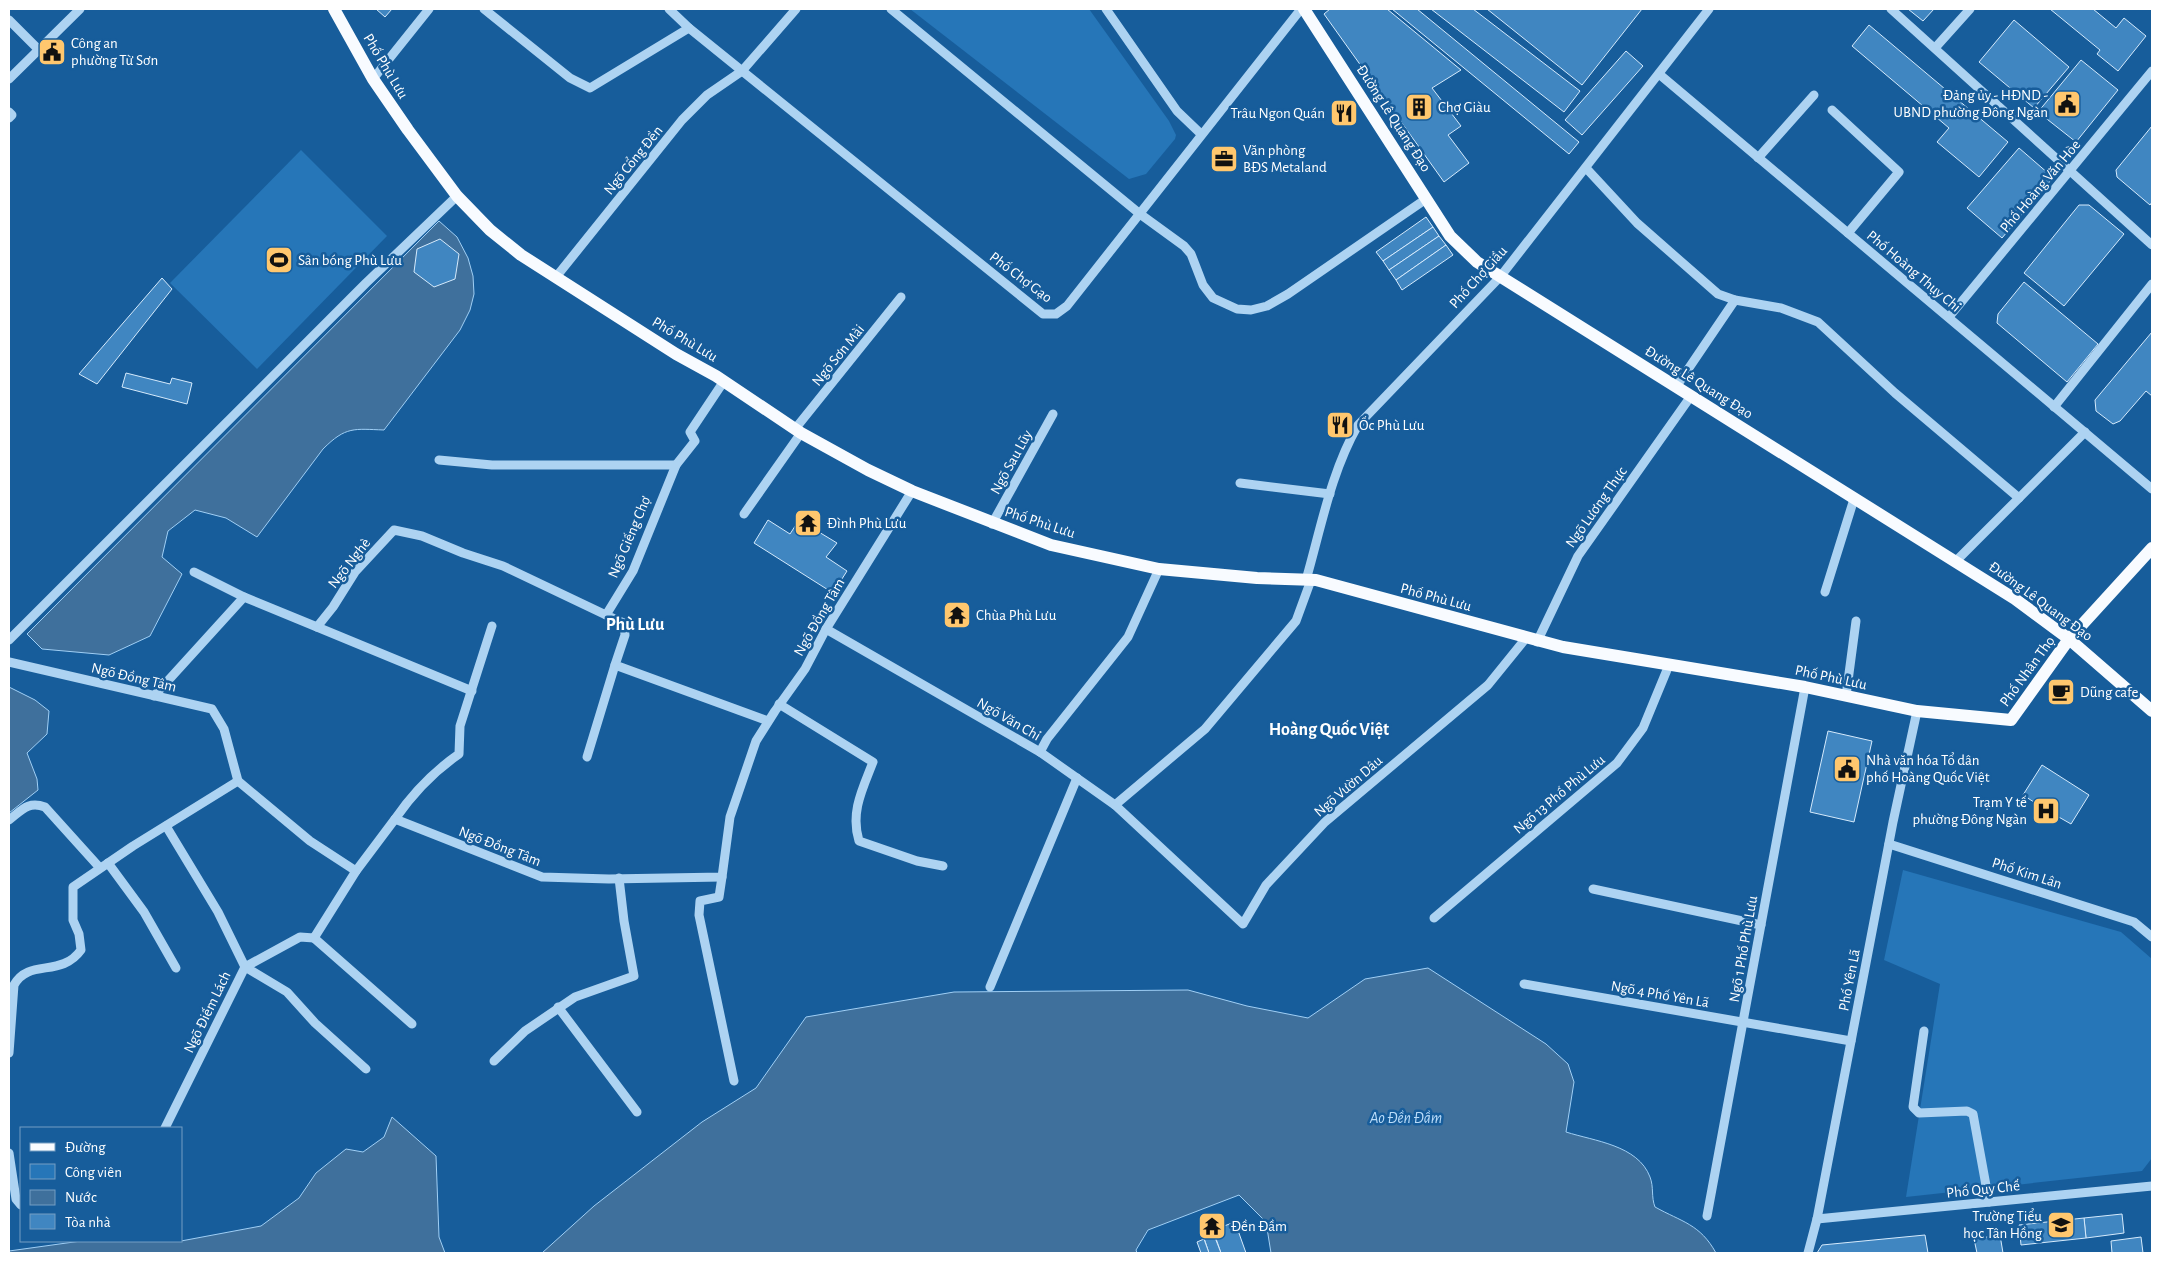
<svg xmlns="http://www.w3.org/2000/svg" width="2161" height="1262" viewBox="0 0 2161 1262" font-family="'Alegreya Sans',sans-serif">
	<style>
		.green { fill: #2676b8 }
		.water { fill: #3f709c; stroke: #a0cff5 }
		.building { fill: #4086c1; stroke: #d5eafc }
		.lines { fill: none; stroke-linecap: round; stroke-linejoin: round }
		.minor { stroke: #add3f2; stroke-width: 9 }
		.major { stroke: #f8fbff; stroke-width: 12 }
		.labels { text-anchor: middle; stroke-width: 5; stroke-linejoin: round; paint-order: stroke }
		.poi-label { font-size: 15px; fill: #fff; stroke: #175d9b; text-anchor: start }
		.street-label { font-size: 15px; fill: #fff; stroke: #175d9b }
		.water-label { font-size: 16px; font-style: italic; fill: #badcf9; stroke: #175d9b }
		.quarter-label { font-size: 18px; font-weight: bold; fill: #fff; stroke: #175d9b }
	</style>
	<rect width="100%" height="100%" fill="#175d9b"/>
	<g class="green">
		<polygon points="910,9 1089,9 1169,121 1176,135 1175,139 1146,174 1129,179"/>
		<polygon points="301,150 387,236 257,369 170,283"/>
		<polygon points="1903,870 2121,932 2152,959 2152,1158 2142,1171 1906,1197 1940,984 1884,960"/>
	</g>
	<g class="water">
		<path d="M439 221 457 237 468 258 473 276 474 294 470 310 460 330 384 430C354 429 346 426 323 449L257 537 226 518 195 510 168 531 162 557 182 574 150 636 109 655 42 649 27 634Z"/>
		<polygon points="9,687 35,700 49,711 47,734 27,753 37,779 38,790 9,813"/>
		<path d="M1428 968 1546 1044 1568 1064 1574 1082 1566 1132C1594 1141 1638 1145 1650 1177 1654 1187 1651 1197 1655 1207 1682 1222 1700 1224 1716 1253H1271L1266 1222 1239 1195 1148 1230 1136 1250 1137 1253H542L594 1206 702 1122 756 1088 806 1017 954 992 1188 990 1247 1006 1308 1018 1365 979Z"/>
		<polygon points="392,1117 436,1156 439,1237 445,1253 9,1253 9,1251 81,1241 181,1241 261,1226 299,1198 316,1173 346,1149 363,1152 384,1137"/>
	</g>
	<g class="building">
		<polygon points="376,9 392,9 385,17"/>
		<polygon points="1330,9 1387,9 1461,70 1432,88 1461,126 1448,135 1469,163 1444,182 1324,14"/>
		<polygon points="1392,9 1417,9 1579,142 1569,154"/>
		<polygon points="1431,9 1473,9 1580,91 1564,112"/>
		<polygon points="1487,9 1642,9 1582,85"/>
		<polygon points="1908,9 1934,9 1923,21"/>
		<polygon points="2050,9 2093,9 2116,28 2124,18 2146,36 2118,71 2097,54 2100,50"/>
		<polygon points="2014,20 2069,67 2034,108 1979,62"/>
		<polygon points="1869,25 2008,142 1979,177 1937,142 1949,128 1852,46"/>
		<polygon points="1626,51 1643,66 1582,135 1565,120"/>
		<polygon points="2081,60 2118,90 2076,142 2038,112"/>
		<polygon points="2152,126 2152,202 2150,205 2117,177 2116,170"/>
		<polygon points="2019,148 2049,174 2051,180 2002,238 1967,208"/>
		<polygon points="2079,205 2089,205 2124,234 2064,306 2024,273"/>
		<polygon points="1426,217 1433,227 1383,261 1376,252"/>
		<polygon points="1433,227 1439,236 1389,270 1383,261"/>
		<polygon points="1439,236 1446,245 1396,280 1389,270"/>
		<polygon points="440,239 459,254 456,273 455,279 434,287 414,272 417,249"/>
		<polygon points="1446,245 1453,255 1402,290 1396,280"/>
		<polygon points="162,278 172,289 97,384 79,374"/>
		<polygon points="2024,282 2098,344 2067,382 1997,323 1998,314"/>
		<polygon points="2152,332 2152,396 2146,391 2120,421 2113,424 2096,411 2095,400"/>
		<polygon points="126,373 170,384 172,378 192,383 187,404 122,387"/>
		<polygon points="768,520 790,534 799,520 837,543 826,557 847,571 833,593 754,543"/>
		<polygon points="1828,731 1872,741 1854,822 1810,812"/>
		<polygon points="2042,765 2089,795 2071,824 2057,816 2053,821 2037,811 2040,806 2023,795"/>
		<polygon points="2122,1214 2124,1233 2086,1238 2084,1218"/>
		<polygon points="2084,1218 2086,1238 2021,1245 2019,1225"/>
		<polygon points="1235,1222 1246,1253 1221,1253 1213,1230"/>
		<polygon points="1214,1235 1221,1253 1209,1253 1204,1238"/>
		<polygon points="1925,1235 1928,1253 1817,1253 1822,1245"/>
		<polygon points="2000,1235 2003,1253 1977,1253 1974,1239"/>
		<polygon points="2141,1237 2143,1253 2112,1253 2111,1241"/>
		<polygon points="1204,1239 1209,1253 1201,1253 1197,1242"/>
	</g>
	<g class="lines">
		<g class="minor">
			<polyline points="484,9 570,78 590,88 689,28"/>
			<polyline points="669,9 689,28 1043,314 1056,314 1067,306 1301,9"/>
			<polyline points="891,9 1140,214 1184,246 1191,254 1203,285 1213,298 1237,309 1251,310 1267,306 1288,294 1426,199"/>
			<polyline points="1106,9 1177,111 1201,134"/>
			<polyline points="1891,9 2152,245"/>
			<polyline points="9,20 39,50"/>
			<polyline points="1935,48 1970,9"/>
			<polyline points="1659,74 2152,489"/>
			<polyline points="9,79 80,9"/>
			<polyline points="373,79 429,9"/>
			<polyline points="1832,110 1899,172 1848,233"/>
			<polyline points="9,112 12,115 9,118"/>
			<polyline points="1758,158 1814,95"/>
			<polyline points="1586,168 1637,223 1718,294 1735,300 1781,308 1818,322 1895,393 2019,498"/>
			<polyline points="556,277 682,120 707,95 742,71 796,9"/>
			<polyline points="1949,317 2152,71"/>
			<polyline points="724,381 690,432 695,441 676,465 633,571 606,615 624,623 625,635 615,665 768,721"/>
			<polyline points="1676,387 1735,300"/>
			<polyline points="2054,407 2152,284"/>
			<polyline points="795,429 901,297"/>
			<polyline points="439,460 492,465 676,465"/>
			<polyline points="1240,483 1330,494"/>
			<polyline points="744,514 801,433"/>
			<polyline points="992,524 1053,414"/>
			<polyline points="1955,562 2085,432"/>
			<polyline points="194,572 244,597"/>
			<path d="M1306 580C1321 528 1331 472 1358 425L1500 277 1709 9"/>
			<polyline points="1825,592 1854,499"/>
			<polyline points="317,627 472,691"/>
			<polyline points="826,629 1040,752 1047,739 1128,637 1159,569"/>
			<polyline points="9,640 366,283 457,196"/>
			<polyline points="1537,642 1578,556 1691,396"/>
			<polyline points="9,662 212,709 224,729 238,781 310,841 356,871 395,819 542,877 609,879 722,877 730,817 756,741 775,711 805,669 826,629 912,491"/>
			<polyline points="154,696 244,597 317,627 333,607 355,572 394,530 422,536 463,553 503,566 606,615"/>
			<polyline points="1846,696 1856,621"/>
			<path d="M779 704 873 762C863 788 850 812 859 841L917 861 943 866"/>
			<polyline points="1040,752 1115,805 1243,924 1266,885 1325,822 1488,685 1526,638"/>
			<polyline points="587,757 615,665"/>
			<polyline points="1115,805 1205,729 1296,621 1311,580"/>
			<path d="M395 819C413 793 433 772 459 754L460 726 492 626"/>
			<path d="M9 820C22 810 28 801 45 807L100 868"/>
			<polyline points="166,826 218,912 245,967 287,992 315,1023 366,1069"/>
			<polyline points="1889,844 2134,922 2152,937"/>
			<polyline points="108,863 144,912 176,968"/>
			<polyline points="722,877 719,897 700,901 699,915 734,1081"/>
			<polyline points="1593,889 1761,925"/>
			<polyline points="1434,918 1617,763 1643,728 1669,665"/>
			<polyline points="314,938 412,1024"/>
			<polyline points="1524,984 1851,1041"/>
			<polyline points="990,987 1077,778"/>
			<polyline points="558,1007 637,1112"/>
			<polyline points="1924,1031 1913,1107 1919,1113 1967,1111 1973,1114 1989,1202"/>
			<path d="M9 1053 14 985C29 958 61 978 81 950L79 934 73 920V887L133 846 238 781"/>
			<polyline points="494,1061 525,1031 575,997 634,976 624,921 619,878"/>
			<polyline points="165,1128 245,967 300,937 314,938 356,871"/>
			<polyline points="9,1153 16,1199 21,1205"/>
			<polyline points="1707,1216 1805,687"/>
			<polyline points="1817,1219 2152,1186"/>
			<polyline points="1808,1253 1817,1219 1893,822 1917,711"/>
		</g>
		<g class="major">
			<polyline points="334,9 373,79 408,130 457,196 490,230 521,255 676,354 716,376 801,433 868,470 912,491 1051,545 1159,569 1257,578 1316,580 1563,647 1805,687 1917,711 2011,720 2069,639 2152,548"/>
			<polyline points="1304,9 1450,236 1477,262 2015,599 2069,639 2152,711"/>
		</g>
	</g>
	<defs>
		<g id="civic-square" transform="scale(1.4375)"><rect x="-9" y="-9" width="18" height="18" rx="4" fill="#ffc76e" stroke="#175d9b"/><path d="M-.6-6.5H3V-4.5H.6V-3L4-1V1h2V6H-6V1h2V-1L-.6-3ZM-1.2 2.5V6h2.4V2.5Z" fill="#111"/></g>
		<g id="building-square" transform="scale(1.4375)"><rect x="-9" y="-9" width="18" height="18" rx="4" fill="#ffc76e" stroke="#175d9b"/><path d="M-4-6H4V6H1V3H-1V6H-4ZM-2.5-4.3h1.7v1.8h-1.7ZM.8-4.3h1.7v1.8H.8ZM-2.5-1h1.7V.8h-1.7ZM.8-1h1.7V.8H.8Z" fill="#111"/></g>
		<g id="restaurant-square" transform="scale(1.4375)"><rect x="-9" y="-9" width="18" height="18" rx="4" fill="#ffc76e" stroke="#175d9b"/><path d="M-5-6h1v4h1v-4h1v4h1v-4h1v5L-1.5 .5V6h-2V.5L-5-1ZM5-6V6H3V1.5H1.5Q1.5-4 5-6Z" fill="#111"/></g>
		<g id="office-square" transform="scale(1.4375)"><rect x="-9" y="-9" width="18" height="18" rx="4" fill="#ffc76e" stroke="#175d9b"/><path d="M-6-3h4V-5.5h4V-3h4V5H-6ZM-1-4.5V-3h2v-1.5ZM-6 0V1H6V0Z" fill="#111"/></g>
		<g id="stadium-square" transform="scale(1.4375)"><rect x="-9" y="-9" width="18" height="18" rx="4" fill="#ffc76e" stroke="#175d9b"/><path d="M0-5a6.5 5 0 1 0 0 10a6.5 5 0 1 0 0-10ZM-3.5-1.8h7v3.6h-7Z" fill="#111"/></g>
		<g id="temple-square" transform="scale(1.4375)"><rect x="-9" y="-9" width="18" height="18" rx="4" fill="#ffc76e" stroke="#175d9b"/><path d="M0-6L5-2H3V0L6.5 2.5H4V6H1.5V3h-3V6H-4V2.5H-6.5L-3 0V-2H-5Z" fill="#111"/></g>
		<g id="cafe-square" transform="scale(1.4375)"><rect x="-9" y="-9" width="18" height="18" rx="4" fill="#ffc76e" stroke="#175d9b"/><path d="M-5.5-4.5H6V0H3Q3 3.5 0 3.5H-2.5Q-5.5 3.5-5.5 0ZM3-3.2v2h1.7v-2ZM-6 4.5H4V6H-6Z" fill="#111"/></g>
		<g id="hospital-square" transform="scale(1.4375)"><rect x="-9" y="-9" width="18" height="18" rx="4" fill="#ffc76e" stroke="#175d9b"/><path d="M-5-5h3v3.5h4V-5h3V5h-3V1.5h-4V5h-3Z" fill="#111"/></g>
		<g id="school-square" transform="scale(1.4375)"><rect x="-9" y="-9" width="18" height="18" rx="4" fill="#ffc76e" stroke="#175d9b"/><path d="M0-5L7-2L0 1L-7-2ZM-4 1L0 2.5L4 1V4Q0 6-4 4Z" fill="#111"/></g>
	</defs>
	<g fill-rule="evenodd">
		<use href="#civic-square" x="52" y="52"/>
		<use href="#civic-square" x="2067" y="104"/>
		<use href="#building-square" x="1419" y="107"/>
		<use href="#restaurant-square" x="1344" y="113"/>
		<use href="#office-square" x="1224" y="159"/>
		<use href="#stadium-square" x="279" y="260"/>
		<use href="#restaurant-square" x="1340" y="425"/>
		<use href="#temple-square" x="808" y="523"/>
		<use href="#temple-square" x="957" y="615"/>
		<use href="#cafe-square" x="2061" y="692"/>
		<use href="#civic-square" x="1847" y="769"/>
		<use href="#hospital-square" x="2046" y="811"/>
		<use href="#school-square" x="2061" y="1225"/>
		<use href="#temple-square" x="1212" y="1226"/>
	</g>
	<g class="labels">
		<g class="poi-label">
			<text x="71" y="48">Công an<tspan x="71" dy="17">phường Từ Sơn</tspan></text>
			<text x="2048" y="100" text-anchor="end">Đảng ủy - HĐND -<tspan x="2048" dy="17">UBND phường Đông Ngàn</tspan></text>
			<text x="1438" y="112">Chợ Giàu</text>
			<text x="1325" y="118" text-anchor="end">Trâu Ngon Quán</text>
			<text x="1243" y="155">Văn phòng<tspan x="1243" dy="17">BĐS Metaland</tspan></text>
			<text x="298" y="265">Sân bóng Phù Lưu</text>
			<text x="1359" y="430">Ốc Phù Lưu</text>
			<text x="827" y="528">Đình Phù Lưu</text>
			<text x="976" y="620">Chùa Phù Lưu</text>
			<text x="2080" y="697">Dũng cafe</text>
			<text x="1866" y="765">Nhà văn hóa Tổ dân<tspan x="1866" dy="17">phố Hoàng Quốc Việt</tspan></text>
			<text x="2027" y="807" text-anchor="end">Trạm Y tế<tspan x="2027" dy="17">phường Đông Ngàn</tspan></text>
			<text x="2042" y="1221" text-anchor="end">Trường Tiểu<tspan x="2042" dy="17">học Tân Hồng</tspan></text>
			<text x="1231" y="1231">Đền Đầm</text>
		</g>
		<g class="street-label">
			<text transform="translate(386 66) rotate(59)" y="5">Phố Phù Lưu</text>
			<text transform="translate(1394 118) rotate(57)" y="5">Đường Lê Quang Đạo</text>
			<text transform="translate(633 160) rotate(-51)" y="5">Ngõ Cổng Đền</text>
			<text transform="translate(2040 186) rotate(-50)" y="5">Phố Hoàng Văn Hòe</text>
			<text transform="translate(1914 271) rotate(40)" y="5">Phố Hoàng Thụy Chi</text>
			<text transform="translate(1021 277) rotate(37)" y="5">Phố Chợ Gạo</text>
			<text transform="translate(1478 277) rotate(-48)" y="5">Phố Chợ Giầu</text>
			<text transform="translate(685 339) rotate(31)" y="5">Phố Phù Lưu</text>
			<text transform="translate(838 355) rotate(-51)" y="5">Ngõ Sơn Mài</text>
			<text transform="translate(1699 382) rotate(32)" y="5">Đường Lê Quang Đạo</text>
			<text transform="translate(1011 462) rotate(-61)" y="5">Ngõ Sau Lũy</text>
			<text transform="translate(1596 507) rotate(-55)" y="5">Ngõ Lương Thực</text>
			<text transform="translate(1040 522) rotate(18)" y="5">Phố Phù Lưu</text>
			<text transform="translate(629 537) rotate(-67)" y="5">Ngõ Giếng Chợ</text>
			<text transform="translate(349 563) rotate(-52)" y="5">Ngõ Nghè</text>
			<text transform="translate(1436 597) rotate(15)" y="5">Phố Phù Lưu</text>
			<text transform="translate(2041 601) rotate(36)" y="5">Đường Lê Quang Đạo</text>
			<text transform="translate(819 617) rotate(-60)" y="5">Ngõ Đồng Tâm</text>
			<text transform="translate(2027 671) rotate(-54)" y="5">Phố Nhân Thọ</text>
			<text transform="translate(134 677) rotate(13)" y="5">Ngõ Đồng Tâm</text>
			<text transform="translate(1831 677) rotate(12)" y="5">Phố Phù Lưu</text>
			<text transform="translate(1009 719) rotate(30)" y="5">Ngõ Văn Chỉ</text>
			<text transform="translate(1348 786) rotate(-41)" y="5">Ngõ Vườn Dâu</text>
			<text transform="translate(1559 794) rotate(-40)" y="5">Ngõ 13 Phố Phù Lưu</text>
			<text transform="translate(500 846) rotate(21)" y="5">Ngõ Đồng Tâm</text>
			<text transform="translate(2027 873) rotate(18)" y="5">Phố Kim Lân</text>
			<text transform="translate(1743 949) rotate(-80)" y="5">Ngõ 1 Phố Phù Lưu</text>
			<text transform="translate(1849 980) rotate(-79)" y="5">Phố Yên Lã</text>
			<text transform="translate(1660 994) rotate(10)" y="5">Ngõ 4 Phố Yên Lã</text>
			<text transform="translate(207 1012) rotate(-64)" y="5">Ngõ Điếm Lách</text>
			<text transform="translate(1983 1189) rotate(-6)" y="5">Phố Quy Chế</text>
		</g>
		<g class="water-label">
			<text x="1406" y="1123">Ao Đền Đầm</text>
		</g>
		<g class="quarter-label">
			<text x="635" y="630">Phù Lưu</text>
			<text x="1329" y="735">Hoàng Quốc Việt</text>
		</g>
	</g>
	<rect width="2161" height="1262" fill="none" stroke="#ffffff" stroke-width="20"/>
	<rect x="20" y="1127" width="162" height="115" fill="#175d9b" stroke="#749ec3"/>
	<rect x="30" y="1143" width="25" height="8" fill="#f8fbff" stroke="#749ec3"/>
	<text x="65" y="1152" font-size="15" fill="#ffffff">Đường</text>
	<rect x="30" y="1164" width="25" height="15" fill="#2676b8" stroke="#749ec3"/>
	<text x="65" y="1177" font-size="15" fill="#ffffff">Công viên</text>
	<rect x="30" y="1190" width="25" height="15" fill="#3f709c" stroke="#749ec3"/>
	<text x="65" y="1202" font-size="15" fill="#ffffff">Nước</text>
	<rect x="30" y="1214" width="25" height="15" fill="#4086c1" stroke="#749ec3"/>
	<text x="65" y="1227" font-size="15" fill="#ffffff">Tòa nhà</text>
</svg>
